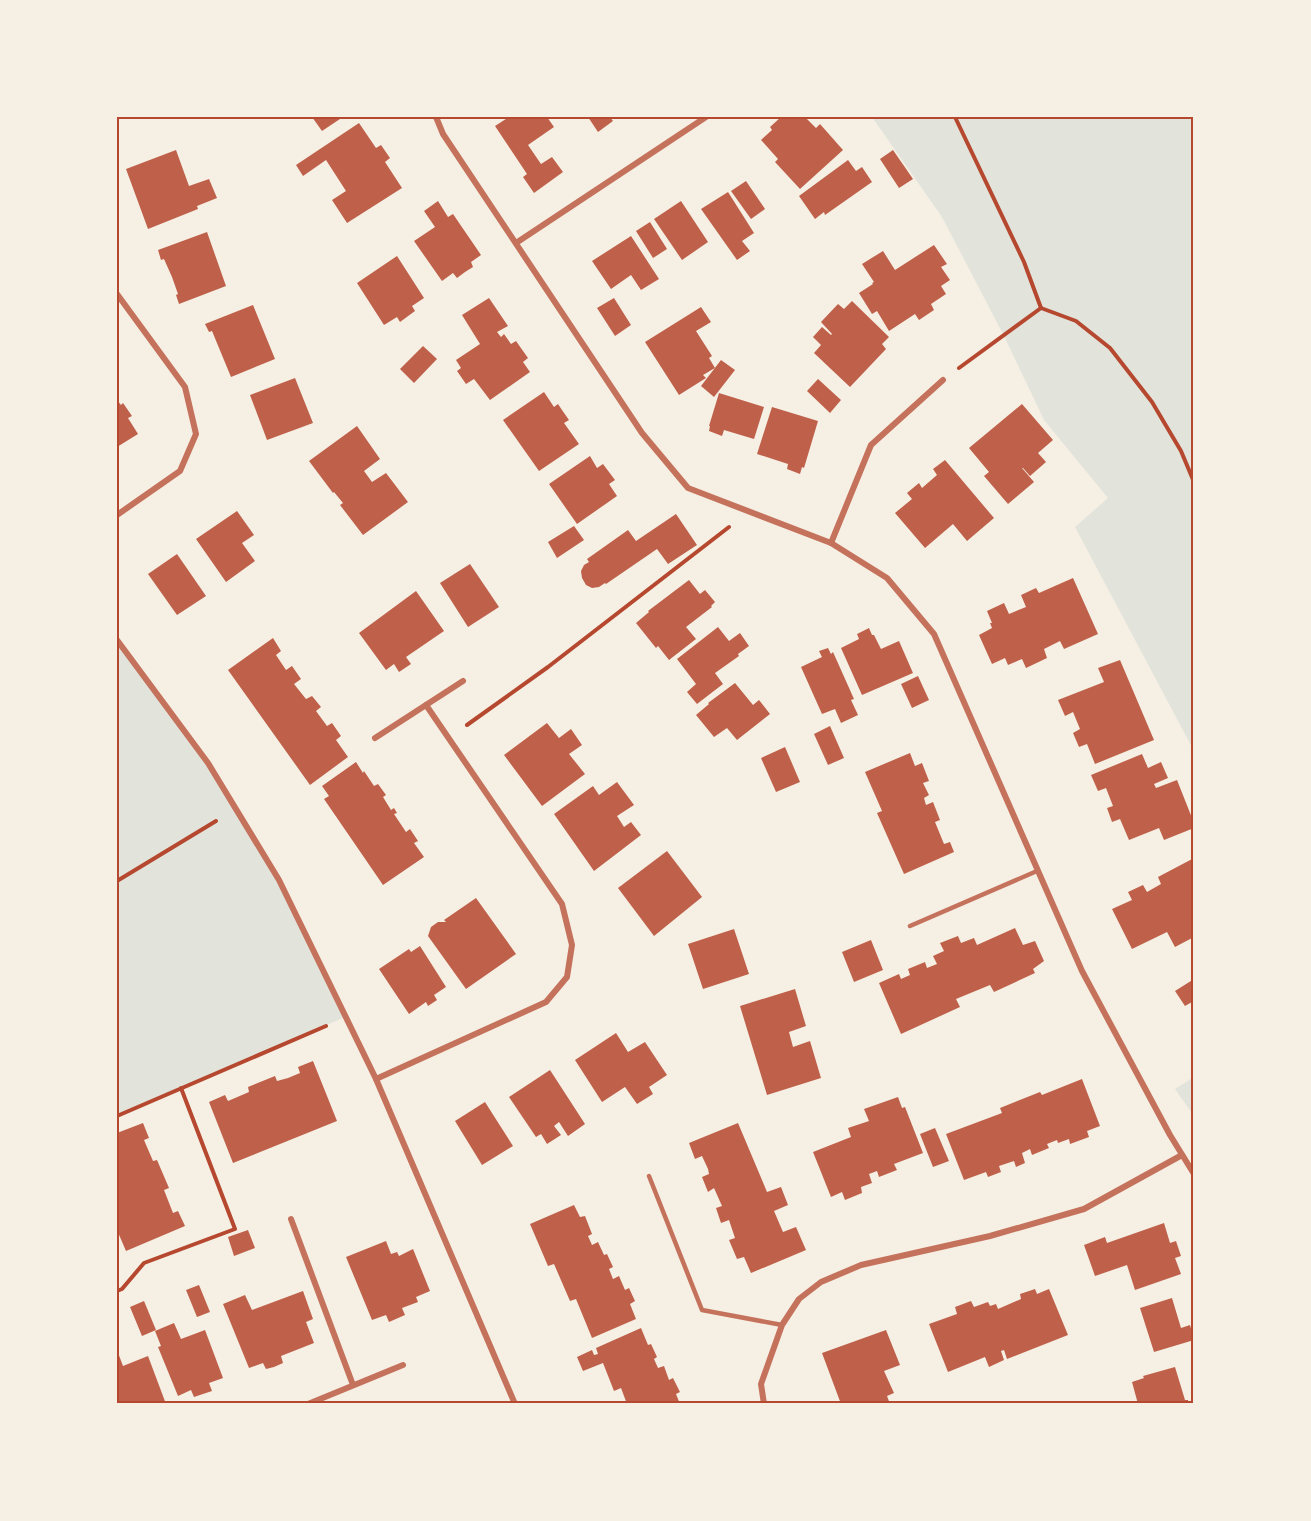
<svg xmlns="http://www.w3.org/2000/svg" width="1311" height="1521" viewBox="0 0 1311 1521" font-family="'Noto Sans',sans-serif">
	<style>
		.green { fill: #e2e4dc }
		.building { fill: #bf614a }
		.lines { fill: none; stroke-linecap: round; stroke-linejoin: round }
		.path { stroke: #b5482f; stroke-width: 4 }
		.service { stroke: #c5725c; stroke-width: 4.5 }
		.minor { stroke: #c5725c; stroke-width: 6 }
		.neatline { fill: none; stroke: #b5482f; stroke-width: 2 }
	</style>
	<rect width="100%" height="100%" fill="#f6efe4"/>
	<g class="green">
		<polygon points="872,117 1194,117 1194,751 1075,527 1108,498 1044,420 1004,336 942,217"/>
		<polygon points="117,640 208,763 279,880 345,1017 117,1116"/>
		<polygon points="1194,1077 1194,1116 1175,1089"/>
	</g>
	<g class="building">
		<polygon points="312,117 343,117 322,131"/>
		<polygon points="509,117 547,117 554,127 528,145 541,164 552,157 563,172 534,193 523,177 527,174 495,126"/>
		<polygon points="588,117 610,117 613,121 598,132"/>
		<polygon points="781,117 805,117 816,128 820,124 843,150 800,189 775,162 778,159 761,140 772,130 770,127"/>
		<polygon points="359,123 376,148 381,145 390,158 385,162 402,188 347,223 332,200 346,191 326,160 303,176 296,165"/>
		<polygon points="176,150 189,186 209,179 217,198 197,206 198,209 148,229 126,169"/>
		<polygon points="893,150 913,179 899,188 880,159"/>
		<polygon points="848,160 856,171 862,167 872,182 825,215 824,212 815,219 799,196"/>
		<polygon points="746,181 765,209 751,219 731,191"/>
		<polygon points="728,192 754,233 742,241 750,251 737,260 701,209"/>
		<polygon points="438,201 448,217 453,214 481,255 471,262 473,267 465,272 457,278 453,273 442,281 414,241 435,227 424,211"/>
		<polygon points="681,201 708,242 682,260 654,219"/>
		<polygon points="650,222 667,249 653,258 636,231"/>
		<polygon points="207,232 226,286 179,304 176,295 178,294 172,277 164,259 161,260 158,250"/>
		<polygon points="631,236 659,279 641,290 631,275 611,289 592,261"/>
		<polygon points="934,245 947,264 941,267 950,280 941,286 946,294 931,304 934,310 919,320 915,314 889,331 877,311 872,314 859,293 873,284 872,283 874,282 862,264 883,251 895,270"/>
		<polygon points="397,256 424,298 412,306 415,311 400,322 397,317 384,325 357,283"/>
		<polygon points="489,298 508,326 497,332 501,337 504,334 511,344 516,341 528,358 523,362 530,372 490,400 474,379 466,384 457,371 461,368 456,360 480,344 462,315"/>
		<polygon points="614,298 631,325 615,336 597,308"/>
		<polygon points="852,301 889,337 882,344 886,349 850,387 814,353 821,345 813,337 822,327 831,335 832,334 821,322 838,304 844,309"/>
		<polygon points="253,305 275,359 231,377 212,331 209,332 205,324"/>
		<polygon points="701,307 711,322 696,331 712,356 709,358 715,368 703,375 706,378 679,395 645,342"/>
		<polygon points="423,346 437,359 414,383 400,369"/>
		<polygon points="721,360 735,370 714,397 701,386"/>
		<polygon points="295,378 313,423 267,440 250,395"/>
		<polygon points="818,379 841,400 830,413 807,391"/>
		<polygon points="544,392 554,407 558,404 562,410 569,420 564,423 579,444 539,471 503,420"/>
		<polygon points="719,393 764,407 754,439 724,430 722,436 709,431 710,426 709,426"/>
		<polygon points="117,400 121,405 123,403 132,416 128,418 138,434 117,447"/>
		<polygon points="1022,404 1053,440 1038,453 1046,462 1030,476 1023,468 1022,468 1034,482 1008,504 984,476 989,472 969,448"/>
		<polygon points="772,407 818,421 804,468 802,467 800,474 787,469 788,464 757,454"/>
		<polygon points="357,426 380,459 364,471 372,482 386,473 408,502 363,535 340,505 343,503 334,492 333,493 309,461"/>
		<polygon points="590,456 597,468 603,464 615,480 609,484 617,496 577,524 549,484"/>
		<polygon points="945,460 994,518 967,541 953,524 925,548 895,513 912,499 907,493 919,483 922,488 937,475 933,469"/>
		<polygon points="237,511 254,535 242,543 255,561 226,582 196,539"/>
		<polygon points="676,514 697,545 668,564 657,549 606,584 605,583 599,587 592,588 586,585 582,578 581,571 584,565 589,562 587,559 628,530 636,541"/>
		<polygon points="574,526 584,540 557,558 548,542"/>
		<polygon points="177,554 206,596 177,615 148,574"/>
		<polygon points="470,564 499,607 468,627 440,583"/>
		<polygon points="1073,578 1098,634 1064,649 1060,641 1044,649 1047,658 1026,668 1022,659 1008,665 1005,658 992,664 979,635 992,628 990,623 992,623 987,611 1004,603 1009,614 1026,607 1021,595 1036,588 1039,593"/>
		<polygon points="689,580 700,594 705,590 715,602 711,606 712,607 686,627 696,639 669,660 658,646 656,648 636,623 649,612 648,611"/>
		<polygon points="416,591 444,631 406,657 411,664 399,672 394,664 386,670 359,633"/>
		<polygon points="718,627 729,641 740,633 749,646 738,654 739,656 715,673 723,684 697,704 687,692 696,684 677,659"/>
		<polygon points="869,628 872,635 874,635 881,649 899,641 913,673 862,695 841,648 859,639 857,634"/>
		<polygon points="273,638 281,651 276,655 286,670 292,666 301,679 294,684 306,699 312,696 321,707 316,711 327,726 332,723 341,736 336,740 348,757 310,785 228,670"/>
		<polygon points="828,648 831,654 833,652 854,699 851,700 858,715 841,723 835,709 822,714 801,667 822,657 819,651"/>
		<polygon points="1120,660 1154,740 1095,764 1087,744 1079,747 1073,733 1080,729 1073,712 1065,716 1058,700 1104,682 1098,668"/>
		<polygon points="918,676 929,700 912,708 901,684"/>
		<polygon points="735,683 753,705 759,700 770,714 737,740 727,728 714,737 696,715 709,704 708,703"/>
		<polygon points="547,723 559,738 571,729 582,745 569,754 585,774 542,806 504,755"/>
		<polygon points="830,726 844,758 828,765 814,734"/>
		<polygon points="785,747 800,782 776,792 761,758"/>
		<polygon points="910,753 915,766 922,763 929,781 923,783 929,795 924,798 926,805 933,802 940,820 935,822 944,844 950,842 954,852 904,874 877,813 882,811 865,772"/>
		<polygon points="1142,754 1148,768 1161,762 1168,778 1154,784 1156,788 1177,780 1194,823 1194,828 1164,840 1159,828 1129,840 1120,819 1112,822 1107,808 1113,806 1106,788 1098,791 1091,775"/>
		<polygon points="356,762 363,773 364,771 374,786 378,784 386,795 383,797 391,810 394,808 397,813 394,814 406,832 410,829 418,841 414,843 424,857 383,885 324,799 329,796 322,786"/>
		<polygon points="617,782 634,805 617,816 624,827 631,822 641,835 594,871 554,814 593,786 599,795"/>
		<polygon points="667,851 702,897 654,936 618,888"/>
		<polygon points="1194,858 1194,937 1175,947 1167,932 1132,949 1112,909 1132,900 1128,892 1143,885 1147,892 1161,884 1158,877"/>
		<polygon points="476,898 516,954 466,989 428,936 431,927 438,922 446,922 444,920"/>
		<polygon points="1015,928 1023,945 1035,941 1044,961 1033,969 1035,973 994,992 990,985 956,999 960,1007 901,1034 879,983 899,974 901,979 910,975 908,969 925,962 927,968 937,964 933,956 944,951 940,943 958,936 961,943 974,938 977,945"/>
		<polygon points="734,929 749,974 703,989 688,944"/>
		<polygon points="871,940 883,970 854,982 842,952"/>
		<polygon points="420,946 446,987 434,995 437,1000 428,1006 426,1002 409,1014 379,969 409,949 411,952"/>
		<polygon points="1194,979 1194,1005 1192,1002 1185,1006 1175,991"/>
		<polygon points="795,989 806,1026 789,1032 793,1047 810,1041 821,1078 767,1095 740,1006"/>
		<polygon points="616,1033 628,1052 645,1042 667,1075 649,1087 653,1094 637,1104 625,1087 602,1102 575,1060"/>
		<polygon points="313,1061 337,1121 233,1163 209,1102 225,1095 228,1101 249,1092 248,1087 275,1076 277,1081 288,1078 300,1073 298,1067"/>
		<polygon points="550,1070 585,1124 568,1136 559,1122 554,1126 561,1135 547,1144 541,1134 536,1137 509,1097"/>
		<polygon points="1082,1079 1100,1126 1087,1131 1089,1137 1070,1144 1069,1139 1058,1143 1057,1140 1047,1144 1049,1148 1032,1155 1030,1149 1022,1153 1025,1163 1016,1167 1014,1161 999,1166 1001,1172 988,1177 986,1172 964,1180 946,1134 1002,1113 1000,1108 1040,1092 1042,1095"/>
		<polygon points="898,1097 902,1108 905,1107 923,1153 894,1164 897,1170 879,1177 877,1171 869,1174 872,1183 861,1187 862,1193 845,1200 842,1192 831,1197 813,1152 851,1137 848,1128 869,1121 864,1109"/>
		<polygon points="485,1102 513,1146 482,1165 455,1121"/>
		<polygon points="143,1123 149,1138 144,1140 153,1161 157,1160 169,1188 164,1190 173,1213 178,1211 185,1226 126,1251 117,1230 117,1133"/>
		<polygon points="738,1123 767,1192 781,1187 788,1205 774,1211 783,1232 796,1227 806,1250 751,1273 744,1257 737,1259 729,1240 735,1238 729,1220 721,1223 716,1208 722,1206 714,1188 708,1192 702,1177 709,1174 708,1169 702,1156 695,1159 689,1143"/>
		<polygon points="935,1128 949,1161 933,1167 920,1134"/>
		<polygon points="574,1205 580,1217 585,1216 592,1234 588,1236 592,1245 598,1242 604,1255 607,1254 613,1267 609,1269 613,1279 619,1276 625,1290 629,1288 635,1301 630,1304 636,1319 592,1338 576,1299 570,1301 554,1264 548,1266 530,1224"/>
		<polygon points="1164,1223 1170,1243 1176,1241 1181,1256 1175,1258 1181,1274 1135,1290 1127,1265 1095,1276 1084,1245 1105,1237 1107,1243"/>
		<polygon points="248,1230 255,1248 234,1256 228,1237"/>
		<polygon points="386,1241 391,1254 397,1252 399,1256 413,1249 430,1291 416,1297 418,1302 402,1308 405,1315 389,1322 386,1315 372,1320 346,1257"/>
		<polygon points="199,1285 210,1312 197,1317 186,1290"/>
		<polygon points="1035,1289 1037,1294 1049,1289 1068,1335 1007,1359 1004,1350 1001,1351 1004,1360 989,1367 985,1357 948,1372 929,1324 957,1314 955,1307 971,1301 974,1307 988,1302 990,1306 996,1304 998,1309 1021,1299 1020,1294"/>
		<polygon points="303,1291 313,1319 306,1322 314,1343 281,1356 283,1363 274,1367 266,1369 263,1363 249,1368 223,1304 245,1295 252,1310"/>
		<polygon points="1172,1298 1181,1328 1190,1325 1194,1340 1154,1352 1140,1308"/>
		<polygon points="144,1301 156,1330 142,1336 130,1307"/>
		<polygon points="174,1323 181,1339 205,1330 223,1378 209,1383 212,1391 194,1397 191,1390 178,1396 158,1347 161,1346 155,1331"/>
		<polygon points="641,1328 648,1345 651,1344 657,1357 654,1359 658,1368 664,1366 669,1380 673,1378 680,1392 676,1394 680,1404 686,1401 687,1404 627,1404 621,1388 614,1391 603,1363 583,1371 577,1357 592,1350 594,1355 598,1354 596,1348"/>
		<polygon points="886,1330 900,1365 884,1371 894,1393 887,1396 890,1404 841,1404 822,1353"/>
		<polygon points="117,1350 123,1366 148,1356 166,1404 117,1404"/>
		<polygon points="1175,1367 1185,1400 1188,1400 1189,1404 1138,1404 1132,1382 1144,1378 1143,1376"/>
	</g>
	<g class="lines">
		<g class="path">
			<polyline points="955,117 1024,262 1041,308"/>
			<polyline points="959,368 1041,308 1076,321 1110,348 1152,402 1181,451 1194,482"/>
			<polyline points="467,725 548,667 729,527"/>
			<polyline points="117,881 216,821"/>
			<polyline points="117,1116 326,1026"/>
			<polyline points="117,1291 122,1289 144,1263 235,1229 181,1088"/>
		</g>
		<g class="service">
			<polyline points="910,926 1037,871"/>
			<polyline points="649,1176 702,1310 782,1325"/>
		</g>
		<g class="minor">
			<polyline points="436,117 443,134 642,433 688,488 831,543 887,578 934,634 1082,971 1170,1135 1194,1174"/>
			<polyline points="516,243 706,117"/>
			<polyline points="117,294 185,387 196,434 180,471 117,515"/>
			<polyline points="831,543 871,445 943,380"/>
			<polyline points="117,640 208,763 279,880 376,1079 515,1404"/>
			<polyline points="375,738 463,681"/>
			<polyline points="376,1079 546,1002 567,977 572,945 562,904 426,705"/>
			<polyline points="291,1219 353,1385"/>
			<polyline points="308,1404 403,1365"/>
			<polyline points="764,1404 761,1384 782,1325 799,1299 821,1282 861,1265 990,1236 1084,1209 1182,1155"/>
		</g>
	</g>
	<rect width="1311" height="1521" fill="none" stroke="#f6efe4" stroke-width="237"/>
	<rect x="118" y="118" width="1074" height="1284" class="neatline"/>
</svg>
